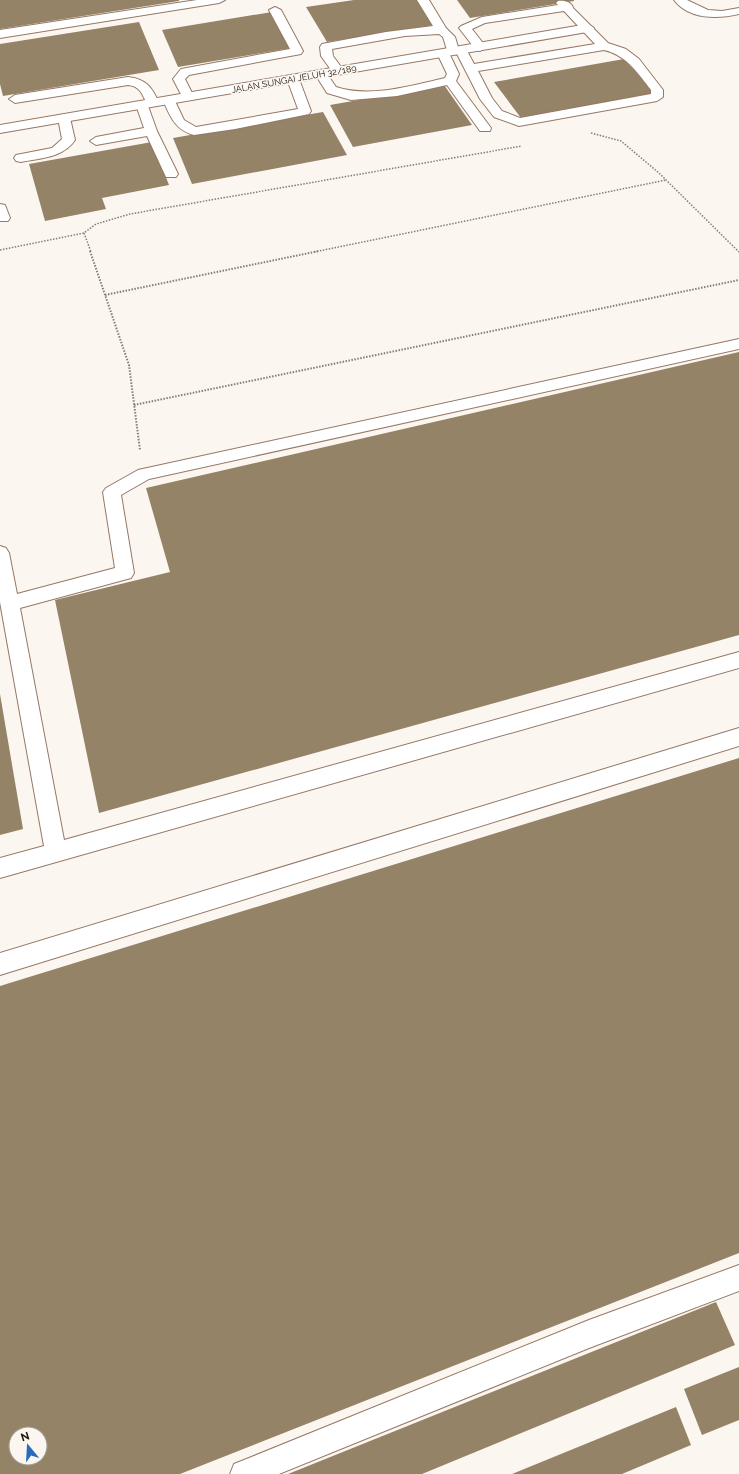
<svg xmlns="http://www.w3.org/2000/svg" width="739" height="1474" viewBox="0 0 739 1474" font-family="Raleway,sans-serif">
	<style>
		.building { fill: #958367; fill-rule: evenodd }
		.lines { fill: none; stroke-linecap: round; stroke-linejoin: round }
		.service-casing { stroke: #957865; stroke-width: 2 }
		.minor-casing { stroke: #957865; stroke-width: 2 }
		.path-far1 { stroke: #847c76; stroke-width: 1.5; stroke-dasharray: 1.5 1.5; stroke-linecap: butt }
		.path { stroke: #847c76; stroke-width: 2; stroke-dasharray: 1.5 1.5; stroke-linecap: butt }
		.service { fill: #fff; fill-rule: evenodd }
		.minor { fill: #fff; fill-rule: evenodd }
		.labels { text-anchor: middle; stroke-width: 3.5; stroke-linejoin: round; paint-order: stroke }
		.far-street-label { font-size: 9px; fill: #1e130c; stroke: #fcf6f1 }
	</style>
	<rect width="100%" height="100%" fill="#fcf6f1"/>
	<g class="building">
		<polygon points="0,0 179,0 179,1 0,29"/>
		<polygon points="354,0 417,0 434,25 327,42 306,7"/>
		<polygon points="457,0 574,0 574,1 470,18"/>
		<polygon points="272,12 292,48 178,67 162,30"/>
		<polygon points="139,22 159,70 3,96 0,84 0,44"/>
		<polygon points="624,59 655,93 521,118 494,82"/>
		<polygon points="444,85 472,125 353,147 330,105"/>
		<polygon points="323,112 347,155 192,184 173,138"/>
		<polygon points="152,142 169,185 102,198 106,209 45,221 29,164"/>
		<polygon points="739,352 739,635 99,813 55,600 170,572 146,488"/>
		<polygon points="0,694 23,829 0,835"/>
		<path d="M739 758V1253L180 1474H0V986ZM16 1434H40V1458H16Z"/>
		<polygon points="716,1302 735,1345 422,1474 288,1474"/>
		<polygon points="739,1367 739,1420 702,1435 684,1389"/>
		<polygon points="676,1407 691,1445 622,1474 512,1474"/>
	</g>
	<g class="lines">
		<g class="service-casing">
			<g id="service">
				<polygon points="197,0 225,0 219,3 0,38 0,30"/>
				<path d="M417 0H429L446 28 455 37 458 47H465L474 64 595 44 564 11 485 23 472 29 486 47 480 51 476 50 459 28 461 26 482 17 558 5 556 3 558 1C564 0 572 2 573 8L608 43 626 49 639 59 663 90V97L657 101 519 126 494 117 480 99 457 54 450 55 459 74 456 81 491 128 490 131H480L447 85 397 96 351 100 327 93 315 74 317 71H325L336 87C370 98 410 86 445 78L447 74 437 53 439 50H447L443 37 439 34 405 36 332 49 333 56 344 71 338 75 334 74 321 56 320 47 322 44 386 32 433 26ZM604 50C626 55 638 73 651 90V94L520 118 502 111 492 98 478 71Z"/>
				<path d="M674 0H687L708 10 722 11 739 8V14C718 19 689 20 674 0Z"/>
				<polygon points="275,7 281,10 303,51 301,54 189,75 185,79 194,97 192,100 184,100 173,79 181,69 290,49 269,10"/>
				<path d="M293 75 299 79 311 111 309 114 235 129 194 135C175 130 170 116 163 100L169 96 173 97 184 120 196 127 298 109 287 79Z"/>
				<path d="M128 77C146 79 152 87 159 103L157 106H148L157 131 178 174 176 177H166L147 136 96 145 90 141 96 137 144 128 136 105 138 102H146C142 93 139 86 128 85L15 103 9 99 15 95Z"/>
				<path d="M64 114 70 118 75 140C63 158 40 158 21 162L16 161 14 158 16 155 52 148 62 139 58 118Z"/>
				<polygon points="0,204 5,205 10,218 8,221 0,221"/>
				<polygon points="739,339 739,349 149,479 121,495 134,573 131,578 20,608 64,840 739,652 739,668 0,878 0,858 44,846 0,602 0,546 6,548 9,553 17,594 115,568 103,492 106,488 138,470"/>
				<polygon points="739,728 739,746 0,975 0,953"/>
				<polygon points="739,1265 739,1291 589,1348 279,1474 230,1474 234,1464 244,1460 589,1320"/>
			</g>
		</g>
		<g class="minor-casing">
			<polygon id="minor" points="588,24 594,28 593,31 0,133 0,125"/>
		</g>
		<g class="path-far1">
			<polyline points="591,133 621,141 659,173 739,252"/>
			<polyline points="84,233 91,252"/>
			<polyline points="0,250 84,233 96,224 130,214 522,146"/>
			<polyline points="314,252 666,180"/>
		</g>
		<g class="path">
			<polyline points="90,251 129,365 140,450"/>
			<polyline points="105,295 319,251"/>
			<polyline points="134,405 739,280"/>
		</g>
		<use href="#service" class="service"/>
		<use href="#minor" class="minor"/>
	</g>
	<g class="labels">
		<g class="far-street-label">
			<text transform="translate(294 79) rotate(-10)" y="3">JALAN SUNGAI JELUH 32/189</text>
		</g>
	</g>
	<g transform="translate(28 1446) rotate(342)"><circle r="19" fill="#fcf6f1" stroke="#a39b95"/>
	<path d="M0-3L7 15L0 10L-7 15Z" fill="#266bbc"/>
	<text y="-6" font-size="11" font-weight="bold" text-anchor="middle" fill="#1e130c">N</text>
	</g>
</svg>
